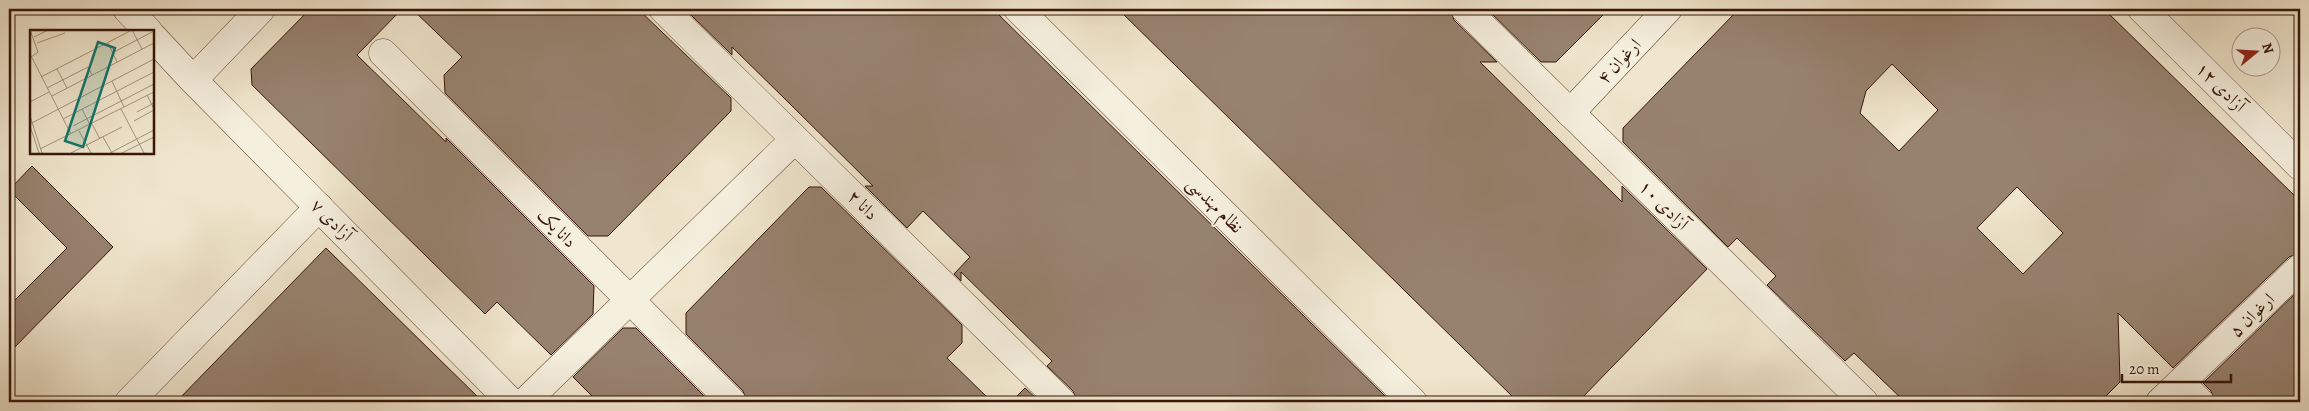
<svg xmlns="http://www.w3.org/2000/svg" width="2309" height="411" viewBox="0 0 2309 411" font-family="Alegreya,Amiri,serif">
	<style>
		.building { fill: #97826f; stroke: #371609; fill-rule: evenodd }
		.lines { fill: none; stroke-linecap: round; stroke-linejoin: round }
		.minor-casing { stroke: #654a3a; stroke-width: 29 }
		.tertiary-casing { stroke: #654a3a; stroke-width: 29 }
		.minor { stroke: #f5efde; stroke-width: 28 }
		.tertiary { stroke: #f5efde; stroke-width: 28 }
		.labels { text-anchor: middle; stroke-width: 4; stroke-linejoin: round; paint-order: stroke }
		.street-label { font-size: 18px; fill: #371609; stroke: #f5efde }
		.inset-road { fill: none; stroke: #a6937f; stroke-width: 1 }
		.view { fill: #0f766e; fill-opacity: 0.15; stroke: #0f766e; stroke-width: 2.5 }
		.inset-edge { fill: none; stroke: #371609; stroke-width: 2.5 }
	</style>
	<rect width="100%" height="100%" fill="#f0e6cd"/>
	<filter id="stains"><feTurbulence type="fractalNoise" baseFrequency=".004" numOctaves="4"/><feColorMatrix values="0 0 0 0 .2 0 0 0 0 .09 0 0 0 0 .02 0 0 0 .5 -.17"/></filter>
	<radialGradient id="worn" r=".72"><stop offset=".6" stop-color="#630" stop-opacity="0"/><stop offset="1" stop-color="#630" stop-opacity=".3"/></radialGradient>
	<g class="building">
		<polygon points="310,9 402,9 357,55 446,142 446,138 594,286 593,314 551,355 497,302 485,314 252,85 251,69"/>
		<polygon points="412,9 638,9 731,98 731,111 608,236 588,236 445,93 444,75 462,57"/>
		<polygon points="693,9 993,9 1391,402 1077,402 1073,391 1047,366 1052,361 961,272 961,281 954,274 970,257 923,211 907,228 865,186 873,186 787,101 732,47 732,55 689,13"/>
		<polygon points="1118,9 1450,9 1454,20 1497,62 1480,62 1622,202 1622,186 1707,269 1578,402 1518,402"/>
		<polygon points="1487,9 1609,9 1556,62 1541,62"/>
		<path d="M1739 9H2104L2300 201V253L2289 257 2173 368 2118 313 2120 382 2100 402H1905L1854 353 1845 361 1767 285 1776 276 1737 238 1728 247 1623 142V128ZM1892 64 1938 110 1899 151 1860 113 1866 91ZM2017 187 2063 233 2023 274 1977 228Z"/>
		<polygon points="32,166 113,247 9,353 9,306 67,248 9,190"/>
		<polygon points="809,187 821,187 962,325 962,343 947,358 992,402 747,402 743,391 686,334 686,313"/>
		<polygon points="326,248 381,302 483,402 176,402"/>
		<polygon points="2300,289 2300,402 2215,402 2211,391 2203,383"/>
		<polygon points="623,328 636,328 710,402 598,402 573,377"/>
		<polygon points="1025,388 1040,402 1011,402"/>
	</g>
	<g class="lines">
		<g class="minor-casing">
			<g id="minor">
				<polyline points="127,9 148,31"/>
				<polyline points="663,9 1062,402"/>
				<polyline points="1465,9 1864,402"/>
				<polyline points="2142,9 2300,166"/>
				<polyline points="152,36 193,80 511,402"/>
				<polyline points="383,53 732,402"/>
				<polyline points="193,80 261,9"/>
				<polyline points="1570,113 1668,9"/>
				<polyline points="2180,383 2200,402"/>
				<polyline points="129,402 319,207"/>
				<polyline points="525,402 795,139"/>
				<polyline points="2160,402 2300,268"/>
			</g>
		</g>
		<g class="tertiary-casing">
			<polyline id="tertiary" points="1018,9 1413,402"/>
		</g>
		<use href="#minor" class="minor"/>
		<use href="#tertiary" class="tertiary"/>
	</g>
	<g class="labels">
		<g class="street-label">
			<text transform="translate(1619 61) rotate(-47)" y="6">ارغوان ۴</text>
			<text transform="translate(2221 87) rotate(45)" y="6">آزادی ۱۲</text>
			<text transform="translate(863 205) rotate(45)" y="6">دانا ۲</text>
			<text transform="translate(1215 205) rotate(45)" y="6">نظام مهندسی</text>
			<text transform="translate(1664 205) rotate(45)" y="6">آزادی ۱۰</text>
			<text transform="translate(332 220) rotate(45)" y="6">آزادی ۷</text>
			<text transform="translate(557 228) rotate(45)" y="6">دانا یک</text>
			<text transform="translate(2252 315) rotate(-44)" y="6">ارغوان ۵</text>
		</g>
	</g>
	<g transform="translate(30 30)">
		<rect width="124" height="124" fill="#f0e6cd"/>
		<path class="inset-road" d="M102 0 112 19M4 7 18 0M7 13 35 3M78 13 87 32M82 23 124 1M0 24 41 104M0 28 8 22 0 0M27 39 37 58M11 47 102 0M82 51 94 77M17 58 58 37 62 45M117 65 124 79M22 66 124 13M0 72 19 62M52 79 60 95M91 79 114 123M107 82 124 73M0 86 12 123M33 89 124 42M104 91 124 80M0 94 124 29M62 94 70 109M0 96 9 123M43 96 124 54M49 101 61 123M73 107 82 123M10 119 124 62M41 123 92 97M80 123 124 100M92 123 124 107"/>
		<path class="view" d="M68 12 85 18 53 117 35 111Z"/>
		<rect width="124" height="124" class="inset-edge"/>
	</g>
	<rect width="2309" height="411" fill="none" stroke="#f0e6cd" stroke-width="30"/>
	<rect x="10" y="10" width="2289" height="391" fill="none" stroke="#371609" stroke-width="2.5"/>
	<rect x="15" y="15" width="2279" height="381" fill="none" stroke="#371609"/>
	<g transform="translate(2256 52) rotate(72)"><circle r="24" fill="#f5efde" stroke="#a99889"/>
	<path d="M0-4L9 19L0 12L-9 19Z" fill="#8f2418"/>
	<text y="-8" font-size="14" font-weight="bold" text-anchor="middle" fill="#371609">N</text>
	</g>
	<path d="M2122 374v8h109v-8" fill="none" stroke="#371609" stroke-width="2.5"/>
	<text x="2129" y="374" font-size="15" fill="#371609" stroke="#f5efde" stroke-width="4" paint-order="stroke">20 m</text>
	<rect width="100%" height="100%" filter="url(#stains)"/>
	<rect width="100%" height="100%" fill="url(#worn)"/>
</svg>
